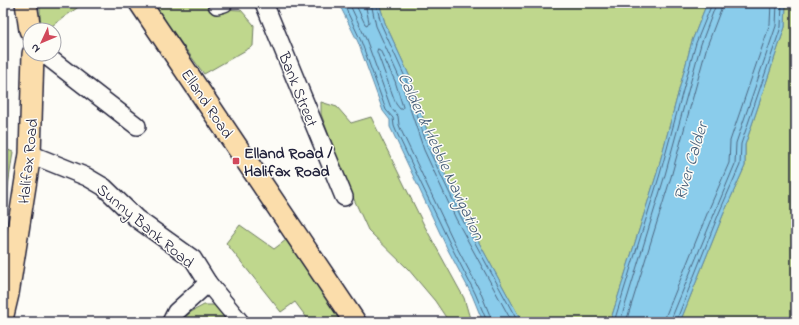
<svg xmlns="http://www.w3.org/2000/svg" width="799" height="325" viewBox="0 0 799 325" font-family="'Indie Flower',sans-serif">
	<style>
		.green { fill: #bfd78d; stroke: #707c64 }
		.water { fill: #8acceb; stroke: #6088a5 }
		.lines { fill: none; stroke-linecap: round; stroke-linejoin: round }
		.shore { stroke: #4c6681; stroke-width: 1 }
		.minor-casing { stroke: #22223b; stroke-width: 20 }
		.major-casing { stroke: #22223b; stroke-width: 24 }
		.minor { stroke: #fdfcf7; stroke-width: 17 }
		.major { stroke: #fbddab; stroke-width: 21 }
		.poi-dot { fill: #d1495b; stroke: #fdfcf7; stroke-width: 1.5 }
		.labels { text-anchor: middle; stroke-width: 3; stroke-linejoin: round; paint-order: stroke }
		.street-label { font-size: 16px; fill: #22223b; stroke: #fdfcf7 }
		.poi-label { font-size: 16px; font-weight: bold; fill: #22223b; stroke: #fdfcf7; text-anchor: start }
		.water-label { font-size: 17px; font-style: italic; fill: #465e79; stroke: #fdfcf7 }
	</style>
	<rect width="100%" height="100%" fill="#fdfcf7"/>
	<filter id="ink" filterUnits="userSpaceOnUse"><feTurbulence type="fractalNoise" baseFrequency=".025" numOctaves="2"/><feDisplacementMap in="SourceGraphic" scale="8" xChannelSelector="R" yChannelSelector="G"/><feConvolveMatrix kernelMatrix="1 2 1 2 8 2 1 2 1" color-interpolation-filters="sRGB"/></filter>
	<g filter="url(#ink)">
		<g class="green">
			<polygon points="40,3 84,3 46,30 40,30"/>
			<polygon points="152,3 196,3 197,4 200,3 217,3 222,9 241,10 254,25 253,46 204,74"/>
			<polygon points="379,3 707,3 692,41 657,173 610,322 522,322 464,215 432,146 409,75 385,23"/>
			<polygon points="786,3 796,3 796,322 680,322 723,215 745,166 745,145 785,27"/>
			<polygon points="321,102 337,107 351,123 371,117 424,225 464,298 471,322 449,322 435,301 408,269 368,230 347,184 321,114"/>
			<polygon points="3,148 13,152 3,220"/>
			<polygon points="240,225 274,249 286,240 342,322 310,322 295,302 281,312 226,243"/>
			<polygon points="204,305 216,305 235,322 180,322 191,312"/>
		</g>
		<g class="water">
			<polygon points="340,3 379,3 385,23 409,75 432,146 464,215 522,322 483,322 472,295 447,248 393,133 390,127 390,120 383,111 358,42 341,8"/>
			<polygon points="707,3 786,3 785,27 745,145 745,166 723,215 680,322 610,322 657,173 692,41"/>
		</g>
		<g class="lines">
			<g class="shore">
				<polyline points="344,3 345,7 361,41 386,110 393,118 394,126 396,131 451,246 475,293 486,319 486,322"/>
				<polyline points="349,3 366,39 391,108 398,116 399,125 401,130 455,244 480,291 491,318 491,322"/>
				<polyline points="355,3 365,24 367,25 369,22 365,3"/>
				<polyline points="371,3 376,26 400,79 424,150 456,219 512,322"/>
				<polyline points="376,3 381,24 405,77 428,148 461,217 518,322"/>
				<polygon points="378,49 380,50 395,81 403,107 402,109 400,109 396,104 377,52"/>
				<polyline points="614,322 660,174 696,43 711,6 711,3"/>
				<polyline points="620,322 665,175 701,44 715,7 716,3"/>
				<polyline points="626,322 671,177 707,46 721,9 722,3"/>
				<polyline points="665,322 666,315 709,209 729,163 730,141 770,24 771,3"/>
				<polyline points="671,322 672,317 715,212 735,164 736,143 776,26 777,3"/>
				<polyline points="676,322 677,319 719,213 740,165 741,144 781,27 782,3"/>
			</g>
			<g class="minor-casing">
				<g id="minor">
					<polyline points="264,3 344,197"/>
					<polyline points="217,5 224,3"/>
					<polyline points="44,54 137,126"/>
					<polyline points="30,154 87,177 104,187 137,219 193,259 208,283 240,322"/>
					<polyline points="171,322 176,312 208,283"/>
				</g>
			</g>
			<g class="major-casing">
				<g id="major">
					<polyline points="26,3 30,30"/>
					<polyline points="140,3 355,322"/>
					<polyline points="3,315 8,294 30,154 33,54"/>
				</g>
			</g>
			<use href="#minor" class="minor"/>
			<use href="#major" class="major"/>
		</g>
	</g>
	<rect class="poi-dot" x="232" y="157" width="8" height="8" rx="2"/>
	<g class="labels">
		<g class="street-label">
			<text transform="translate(299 89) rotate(68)" y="6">Bank Street</text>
			<text transform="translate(208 103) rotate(56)" y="6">Elland Road</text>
			<text transform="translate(27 161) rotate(-84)" y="6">Halifax Road</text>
			<text transform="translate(146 225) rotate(40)" y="6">Sunny Bank Road</text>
		</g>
		<g class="poi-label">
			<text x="244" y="158">Elland Road /<tspan x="244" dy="18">Halifax Road</tspan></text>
		</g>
		<g class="water-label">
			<text transform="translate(442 156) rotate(65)" y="6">Calder &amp; Hebble Navigation</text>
			<text transform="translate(690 161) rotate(-73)" y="6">River Calder</text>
		</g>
	</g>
	<rect width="799" height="325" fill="none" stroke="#fdfcf7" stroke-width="16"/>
	<rect x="8" y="8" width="783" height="309" fill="none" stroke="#22223b" stroke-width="1.5" filter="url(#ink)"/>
	<g transform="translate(42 42) rotate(226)"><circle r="19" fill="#fdfcf7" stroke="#a5a5ac"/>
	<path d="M0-3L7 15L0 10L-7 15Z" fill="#d1495b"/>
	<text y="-6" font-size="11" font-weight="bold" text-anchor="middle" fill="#22223b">N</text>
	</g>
</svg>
